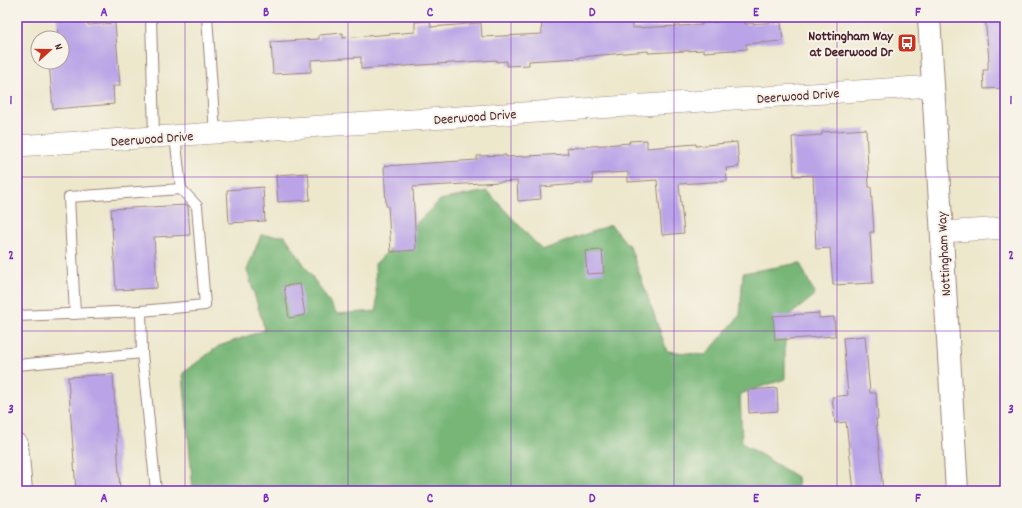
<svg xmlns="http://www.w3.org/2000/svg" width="1022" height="508" viewBox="0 0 1022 508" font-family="Dekko,sans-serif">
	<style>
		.forest { fill: #77b677; stroke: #606a51 }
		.building { fill: #baa4e7 }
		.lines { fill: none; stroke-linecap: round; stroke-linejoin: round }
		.lane-casing { stroke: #9c837c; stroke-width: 12 }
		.street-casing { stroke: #9c837c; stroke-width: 22 }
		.secondary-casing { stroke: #9c837c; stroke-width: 24 }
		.primary-casing { stroke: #9c837c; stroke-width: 24 }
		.lane { stroke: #fff; stroke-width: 10 }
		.street { stroke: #fff; stroke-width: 21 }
		.secondary { stroke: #fff; stroke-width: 22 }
		.primary { stroke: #fff; stroke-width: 22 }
		.grid { fill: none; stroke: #7b2cbf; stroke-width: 1; stroke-opacity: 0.55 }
		.labels { text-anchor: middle; stroke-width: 4; stroke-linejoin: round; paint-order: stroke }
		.poi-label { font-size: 14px; font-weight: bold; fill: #4a1f2b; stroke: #f7f3e8; text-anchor: end }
		.street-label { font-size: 14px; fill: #4a1f2b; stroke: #f7f3e8 }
		.neatline { fill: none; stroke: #7b2cbf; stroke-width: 1.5 }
		.grid-label { font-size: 13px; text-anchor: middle; font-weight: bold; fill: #7b2cbf }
	</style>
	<rect width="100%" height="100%" fill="#f7f3e8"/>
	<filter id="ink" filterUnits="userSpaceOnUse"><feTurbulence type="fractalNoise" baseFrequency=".025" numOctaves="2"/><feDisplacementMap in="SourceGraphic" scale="8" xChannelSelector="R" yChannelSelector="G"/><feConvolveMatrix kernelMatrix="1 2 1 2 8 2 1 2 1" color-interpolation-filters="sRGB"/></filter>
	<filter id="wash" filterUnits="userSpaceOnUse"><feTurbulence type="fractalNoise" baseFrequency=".012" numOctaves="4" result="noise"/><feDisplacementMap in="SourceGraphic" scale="16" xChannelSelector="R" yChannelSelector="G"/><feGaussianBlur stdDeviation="0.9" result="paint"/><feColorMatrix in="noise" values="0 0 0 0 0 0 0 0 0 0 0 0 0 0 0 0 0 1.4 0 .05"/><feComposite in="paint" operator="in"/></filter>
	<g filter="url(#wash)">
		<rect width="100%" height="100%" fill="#ede7cc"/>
		<polygon class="forest" points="487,191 542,250 611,225 630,247 667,351 706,355 740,315 743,273 800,263 815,295 785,319 785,379 740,394 742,443 797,477 798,491 193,491 183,373 219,346 265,330 247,270 261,235 285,236 337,314 377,311 375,264 440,200"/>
		<g id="blocks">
			<g class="building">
				<polygon points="57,17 87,17 88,25 115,23 120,86 113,86 114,104 53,109 49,62 62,62 62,38 58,38"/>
				<polygon points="541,17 631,17 632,28 702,25 702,23 744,20 745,24 781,22 783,41 746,44 747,49 704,52 704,50 648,53 648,51 579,57 580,58 529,61 529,65 507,66 507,61 497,62 497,60 361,69 361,57 311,60 311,72 273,74 271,42 319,39 319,35 343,33 343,38 415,32 415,22 430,21 431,27 481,23 482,37 542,34"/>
				<polygon points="985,17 1005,17 1005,88 984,89 983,70 988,70 988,60 989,60"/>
				<polygon points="866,129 869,187 871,187 874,232 870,232 873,283 833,285 830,248 816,249 813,175 794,176 792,137 822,135 822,132"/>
				<polygon points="647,140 647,148 696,144 696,146 737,142 739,167 726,168 727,181 679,184 684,233 662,235 657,180 628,182 628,172 592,174 593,183 540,187 541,199 518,201 517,181 413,187 416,250 391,252 388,206 386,206 384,166 477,160 477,156 506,155 506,157 568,154 567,148 630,143 629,141"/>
				<polygon points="308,173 310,200 278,202 276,175"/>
				<polygon points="263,187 265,221 229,223 227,190"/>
				<polygon points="187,205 188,206 190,235 154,237 157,288 116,290 111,209"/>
				<polygon points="602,250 604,273 587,274 585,251"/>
				<polygon points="300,284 305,315 289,318 284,286"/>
				<polygon points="819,313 819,318 834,317 835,336 775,340 773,316"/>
				<polygon points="865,336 870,393 876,393 878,419 876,419 883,491 854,491 846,422 835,423 832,397 848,395 843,338"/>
				<polygon points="113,374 120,491 76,491 68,377"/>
				<polygon points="777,388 778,411 749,413 748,390"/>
			</g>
		</g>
	</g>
	<g filter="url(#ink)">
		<use href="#blocks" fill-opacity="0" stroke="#9c837c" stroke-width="1"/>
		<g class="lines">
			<g class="lane-casing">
				<g id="lane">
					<polyline points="151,17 154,137"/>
					<polyline points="207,17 215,133"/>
					<polyline points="141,311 205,305 197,206 181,189"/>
					<polyline points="75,314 69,197 181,189 175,136"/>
					<polyline points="17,316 141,311 142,353 156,491"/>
					<polyline points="17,365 142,353"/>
				</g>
			</g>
			<g class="street-casing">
				<g id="street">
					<polyline points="17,146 933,86"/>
					<polyline points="942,232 1005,228"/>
				</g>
			</g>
			<g class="secondary-casing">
				<polyline id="secondary" points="929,17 957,491"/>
			</g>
			<g class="primary-casing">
				<polyline id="primary" points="17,445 21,491"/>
			</g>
			<use href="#lane" class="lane"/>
			<use href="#street" class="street"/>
			<use href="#secondary" class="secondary"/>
			<use href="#primary" class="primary"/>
		</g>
	</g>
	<path class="grid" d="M185 17V491M348 17V491M511 17V491M674 17V491M837 17V491M17 177H1005M17 331H1005"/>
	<defs>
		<g id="bus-square" transform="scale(1)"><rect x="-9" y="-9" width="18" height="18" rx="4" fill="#c8321e" stroke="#f7f3e8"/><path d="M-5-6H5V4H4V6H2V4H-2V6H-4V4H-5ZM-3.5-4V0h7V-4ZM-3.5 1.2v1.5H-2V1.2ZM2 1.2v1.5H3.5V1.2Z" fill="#fff"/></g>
	</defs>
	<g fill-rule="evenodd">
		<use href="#bus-square" x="907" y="43"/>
	</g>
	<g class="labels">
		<g class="poi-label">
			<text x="893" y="40">Nottingham Way<tspan x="893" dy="16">at Deerwood Dr</tspan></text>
		</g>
		<g class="street-label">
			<text transform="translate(798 95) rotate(-4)" y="5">Deerwood Drive</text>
			<text transform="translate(475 116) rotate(-4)" y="5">Deerwood Drive</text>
			<text transform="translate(152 138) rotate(-4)" y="5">Deerwood Drive</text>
			<text transform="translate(943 254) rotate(-93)" y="5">Nottingham Way</text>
		</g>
	</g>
	<rect width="1022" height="508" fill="none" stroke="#f7f3e8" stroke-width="44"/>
	<g transform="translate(50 50) rotate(69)"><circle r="19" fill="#f7f3e8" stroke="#b29e9c"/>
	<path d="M0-3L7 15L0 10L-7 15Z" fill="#c8321e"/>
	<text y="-6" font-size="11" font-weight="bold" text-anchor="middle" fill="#4a1f2b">N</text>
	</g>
	<rect x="22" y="22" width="978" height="464" class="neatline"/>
	<g class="grid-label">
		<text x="104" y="16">A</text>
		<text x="266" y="16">B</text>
		<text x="430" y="16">C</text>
		<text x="592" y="16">D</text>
		<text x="756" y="16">E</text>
		<text x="918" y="16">F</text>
		<text x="11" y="104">1</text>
		<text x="1011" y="104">1</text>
		<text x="11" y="259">2</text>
		<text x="1011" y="259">2</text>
		<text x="11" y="413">3</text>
		<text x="1011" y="413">3</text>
		<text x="104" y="502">A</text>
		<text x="266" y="502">B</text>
		<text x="430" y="502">C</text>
		<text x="592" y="502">D</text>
		<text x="756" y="502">E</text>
		<text x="918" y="502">F</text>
	</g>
</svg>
